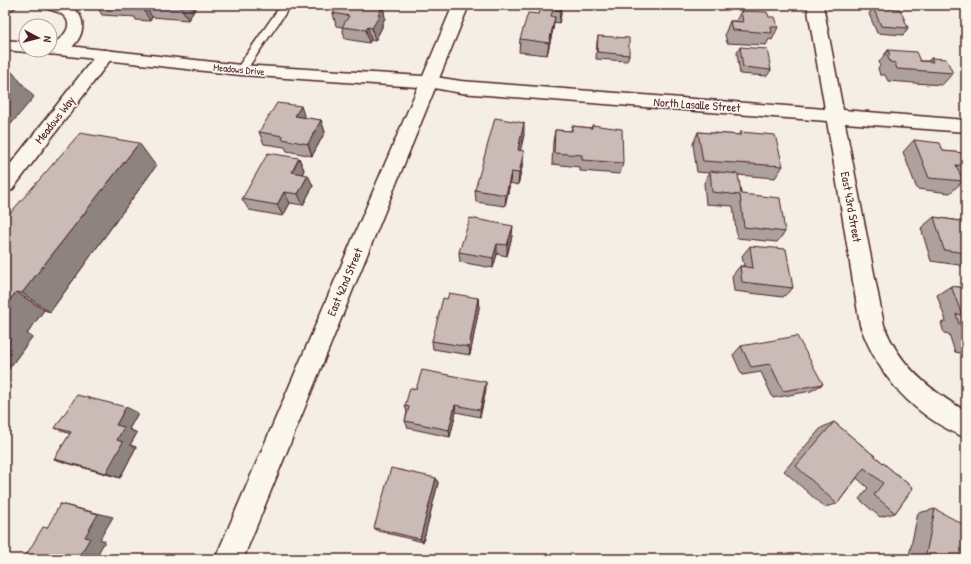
<svg xmlns="http://www.w3.org/2000/svg" width="971" height="564" viewBox="0 0 971 564" font-family="'Patrick Hand',sans-serif">
	<style>
		.lines { fill: none; stroke-linecap: round; stroke-linejoin: round }
		.service-casing { stroke: #4a1f2b; stroke-width: 3 }
		.minor-casing { stroke: #4a1f2b; stroke-width: 3 }
		.tertiary-casing { stroke: #4a1f2b; stroke-width: 3 }
		.service { fill: #fbf7ec; fill-rule: evenodd }
		.minor { fill: #fbf7ec; fill-rule: evenodd }
		.tertiary { fill: #fbf7ec; fill-rule: evenodd }
		.wall { fill: #aea19d; stroke: #4a1f2b }
		.shaded-wall { fill: #8d837f; stroke: #4a1f2b }
		.building { fill: #cabbb6; stroke: #4a1f2b }
		.labels { text-anchor: middle; stroke-width: 3; stroke-linejoin: round; paint-order: stroke }
		.far-street-label { font-size: 10px; fill: #4a1f2b; stroke: #fbf7ec }
		.street-label { font-size: 12px; fill: #4a1f2b; stroke: #fbf7ec }
	</style>
	<rect width="100%" height="100%" fill="#f4eee4"/>
	<filter id="ink" filterUnits="userSpaceOnUse"><feTurbulence type="fractalNoise" baseFrequency=".025" numOctaves="2"/><feDisplacementMap in="SourceGraphic" scale="8" xChannelSelector="R" yChannelSelector="G"/><feConvolveMatrix kernelMatrix="1 2 1 2 8 2 1 2 1" color-interpolation-filters="sRGB"/></filter>
	<g filter="url(#ink)">
		<g class="lines">
			<g class="service-casing">
				<polygon id="service" points="281,5 291,5 245,72 237,72 236,70 237,68"/>
			</g>
			<g class="minor-casing">
				<g id="minor">
					<polygon points="5,5 17,5 14,8 5,11"/>
					<path d="M43 5C50 5 58 4 65 5 70 6 75 10 78 13 92 30 70 59 50 54L48 50H50V46C63 38 79 23 58 12 52 10 47 10 43 5Z"/>
					<path d="M807 5H823L843 110 966 120V132L845 123 884 325C898 364 930 391 966 411V438C914 416 879 378 860 325L827 121 461 93 423 86 420 82 423 78 429 76 461 81 825 109Z"/>
					<polygon points="105,50 111,51 113,55 111,59 12,190 5,192 5,171 99,51"/>
				</g>
			</g>
			<g class="tertiary-casing">
				<g id="tertiary">
					<polygon points="453,5 469,5 243,559 215,559 418,87 241,75 50,54 44,53 43,50 50,50 50,44 241,65 423,76"/>
					<polygon points="5,40 26,42 26,50 32,50 26,52 5,50"/>
				</g>
			</g>
			<use href="#service" class="service"/>
			<use href="#minor" class="minor"/>
			<use href="#tertiary" class="tertiary"/>
		</g>
		<g class="wall">
			<polygon points="96,5 198,5 188,20 152,17 150,21 136,20 135,17 102,15"/>
			<polygon points="248,5 270,5 270,7"/>
			<polygon points="562,5 559,23 554,22 553,29 547,55 519,52 520,39 539,14"/>
			<polygon points="383,6 385,18 382,24 382,27 375,41 371,40 369,43 345,39 342,27 336,26 333,13"/>
			<polygon points="873,7 908,28 903,35 877,33 869,14"/>
			<polygon points="741,11 769,17 778,27 772,40 769,39 766,45 727,43 725,34 730,21 736,21"/>
			<polygon points="598,36 629,55 627,61 596,59 597,42"/>
			<polygon points="740,47 771,70 767,76 740,74 737,53"/>
			<polygon points="888,50 920,61 928,61 931,58 953,73 942,85 888,81 885,75 880,75 878,68 880,65 879,62"/>
			<polygon points="305,118 321,120 325,132 312,156 287,151 285,147 264,144 259,132"/>
			<polygon points="592,125 623,163 620,174 580,171 580,167 552,164 553,142 555,130 571,131 572,126 592,128"/>
			<polygon points="698,132 739,135 740,132 783,166 775,178 738,175 741,194 785,232 777,242 737,238 733,206 706,204 704,183 709,173 697,172 693,144"/>
			<polygon points="524,135 520,150 523,163 518,185 510,183 505,206 476,202 475,190"/>
			<polygon points="914,140 943,151 962,153 964,151 966,151 966,187 963,186 962,182 950,193 917,189 903,152"/>
			<polygon points="299,158 304,170 302,174 313,186 303,205 290,203 283,216 249,210 242,199"/>
			<polygon points="156,166 50,312 44,310 27,334 32,337 5,374 5,219"/>
			<polygon points="934,217 966,222 966,266 931,261 921,228"/>
			<polygon points="512,236 507,256 497,254 493,268 460,262 459,252"/>
			<polygon points="750,246 793,288 783,297 734,291 732,276 740,266 744,266 742,256"/>
			<polygon points="951,286 966,288 966,354 955,352 949,334 944,333 941,323 946,321 937,295"/>
			<polygon points="478,298 479,308 470,355 433,349 432,341 447,299"/>
			<polygon points="741,346 823,384 811,391 773,398 761,372 742,375 733,355"/>
			<polygon points="416,389 486,390 480,417 456,412 450,437 408,428 405,421 407,412 405,406"/>
			<polygon points="138,413 129,429 137,433 130,445 136,447 120,478 70,464 54,459 70,434 55,428"/>
			<polygon points="834,422 913,488 895,513 880,517 859,499 868,488 857,478 837,504 824,507 784,471 821,428"/>
			<polygon points="436,478 438,483 423,542 378,531 374,528"/>
			<polygon points="935,509 966,559 914,559 909,556 918,513"/>
		</g>
		<g class="shaded-wall">
			<polygon points="141,5 145,5 152,17 150,21"/>
			<polygon points="180,5 198,5 188,20"/>
			<polygon points="562,5 561,15 559,23 560,10"/>
			<polygon points="383,6 385,18 382,24 382,27 375,41 372,28 378,15"/>
			<polygon points="555,17 553,29 547,55 549,43"/>
			<polygon points="368,27 371,40 369,43 366,30"/>
			<polygon points="5,68 10,74 12,72 34,97 6,130 5,129"/>
			<polygon points="301,106 305,118 295,116"/>
			<polygon points="321,120 325,132 312,156 308,144"/>
			<polygon points="524,123 524,135 518,162 518,150"/>
			<polygon points="139,143 156,166 50,312 22,293"/>
			<polygon points="524,151 523,163 518,185 519,173"/>
			<polygon points="299,158 304,170 297,183 292,172"/>
			<polygon points="511,172 510,183 505,206 506,195"/>
			<polygon points="308,175 313,186 303,205 298,194"/>
			<polygon points="284,192 290,203 283,216 277,205"/>
			<polygon points="513,226 512,236 507,256 507,245"/>
			<polygon points="497,244 497,254 493,268 493,258"/>
			<polygon points="16,292 44,310 27,334 32,337 5,374 5,306"/>
			<polygon points="478,298 479,308 470,355 469,347"/>
			<polygon points="486,382 486,390 480,417 480,410"/>
			<polygon points="455,405 456,412 450,437 449,430"/>
			<polygon points="126,407 138,413 129,429 137,433 130,445 136,447 120,478 106,473 117,440 116,425"/>
			<polygon points="436,478 438,483 423,542 420,539"/>
			<polygon points="60,504 113,517 100,539 105,541 95,559 78,559 85,537"/>
		</g>
		<g class="building">
			<polygon points="338,5 379,5 383,6 378,15 380,15 372,28 368,27 366,30 342,27 349,16 333,13"/>
			<polygon points="542,5 562,5 560,10 553,10 551,16 555,17 549,43 520,39 528,13 539,14"/>
			<polygon points="873,7 900,9 908,28 881,26"/>
			<polygon points="741,11 767,12 769,17 775,17 778,27 771,27 772,33 732,30 730,21 743,22"/>
			<polygon points="598,36 629,38 629,55 597,52"/>
			<polygon points="740,47 767,49 771,70 743,67"/>
			<polygon points="888,50 916,52 920,61 933,62 931,58 946,59 953,73 897,69 895,63 890,62 887,55 890,56"/>
			<polygon points="5,72 12,72 5,80"/>
			<polygon points="277,103 301,106 295,116 321,120 308,144 282,139 283,136 259,132"/>
			<polygon points="495,118 524,123 518,150 524,151 519,173 511,172 506,195 475,190"/>
			<polygon points="592,125 622,129 623,163 582,160 582,155 554,153 555,130 572,131 572,126 592,128"/>
			<polygon points="698,132 741,135 740,132 775,135 783,166 703,161"/>
			<polygon points="80,133 139,143 22,293 16,292 5,306 5,219"/>
			<polygon points="914,140 940,143 943,151 965,153 964,151 966,151 966,166 956,165 963,181 929,178"/>
			<polygon points="268,153 299,158 292,172 308,175 298,194 284,192 277,205 242,199"/>
			<polygon points="710,171 738,174 741,194 780,198 785,232 744,227 740,195 712,192"/>
			<polygon points="934,217 966,222 966,253 944,250"/>
			<polygon points="470,218 513,226 507,245 497,244 493,258 459,252"/>
			<polygon points="750,246 786,249 793,288 742,282 740,266 753,268"/>
			<polygon points="951,286 966,288 966,331 964,325 959,324 956,314 962,315"/>
			<polygon points="449,293 478,298 469,347 432,341 443,298 447,299"/>
			<polygon points="797,336 823,384 783,391 770,364 751,367 741,346"/>
			<polygon points="422,370 486,382 480,410 455,405 449,430 405,421 409,407 405,406 410,388 416,389"/>
			<polygon points="77,395 126,407 116,425 124,427 117,440 123,442 106,473 54,459 71,432 55,428"/>
			<polygon points="834,422 913,488 895,513 874,495 883,483 864,468 837,504 796,466"/>
			<polygon points="391,468 436,478 420,539 374,528"/>
			<polygon points="60,504 98,514 85,537 90,538 78,559 24,559 43,527 47,528"/>
			<polygon points="935,509 966,526 966,559 935,559 926,554"/>
		</g>
	</g>
	<g class="labels">
		<g class="far-street-label">
			<text transform="translate(239 69) rotate(5)" y="4">Meadows Drive</text>
		</g>
		<g class="street-label">
			<text transform="translate(697 105) rotate(4)" y="4">North Lasalle Street</text>
			<text transform="translate(55 120) rotate(-52)" y="4">Meadows Way</text>
			<text transform="translate(851 207) rotate(80)" y="4">East 43rd Street</text>
			<text transform="translate(345 282) rotate(-67)" y="4">East 42nd Street</text>
		</g>
	</g>
	<rect width="971" height="564" fill="none" stroke="#fbf7ec" stroke-width="20"/>
	<rect x="10" y="10" width="951" height="544" fill="none" stroke="#4a1f2b" stroke-width="1.5" filter="url(#ink)"/>
	<g transform="translate(38 38) rotate(97)"><circle r="19" fill="#fbf7ec" stroke="#b4a19f"/>
	<path d="M0-3L7 15L0 10L-7 15Z" fill="#4a1f2b"/>
	<text y="-6" font-size="11" font-weight="bold" text-anchor="middle" fill="#4a1f2b">N</text>
	</g>
</svg>
